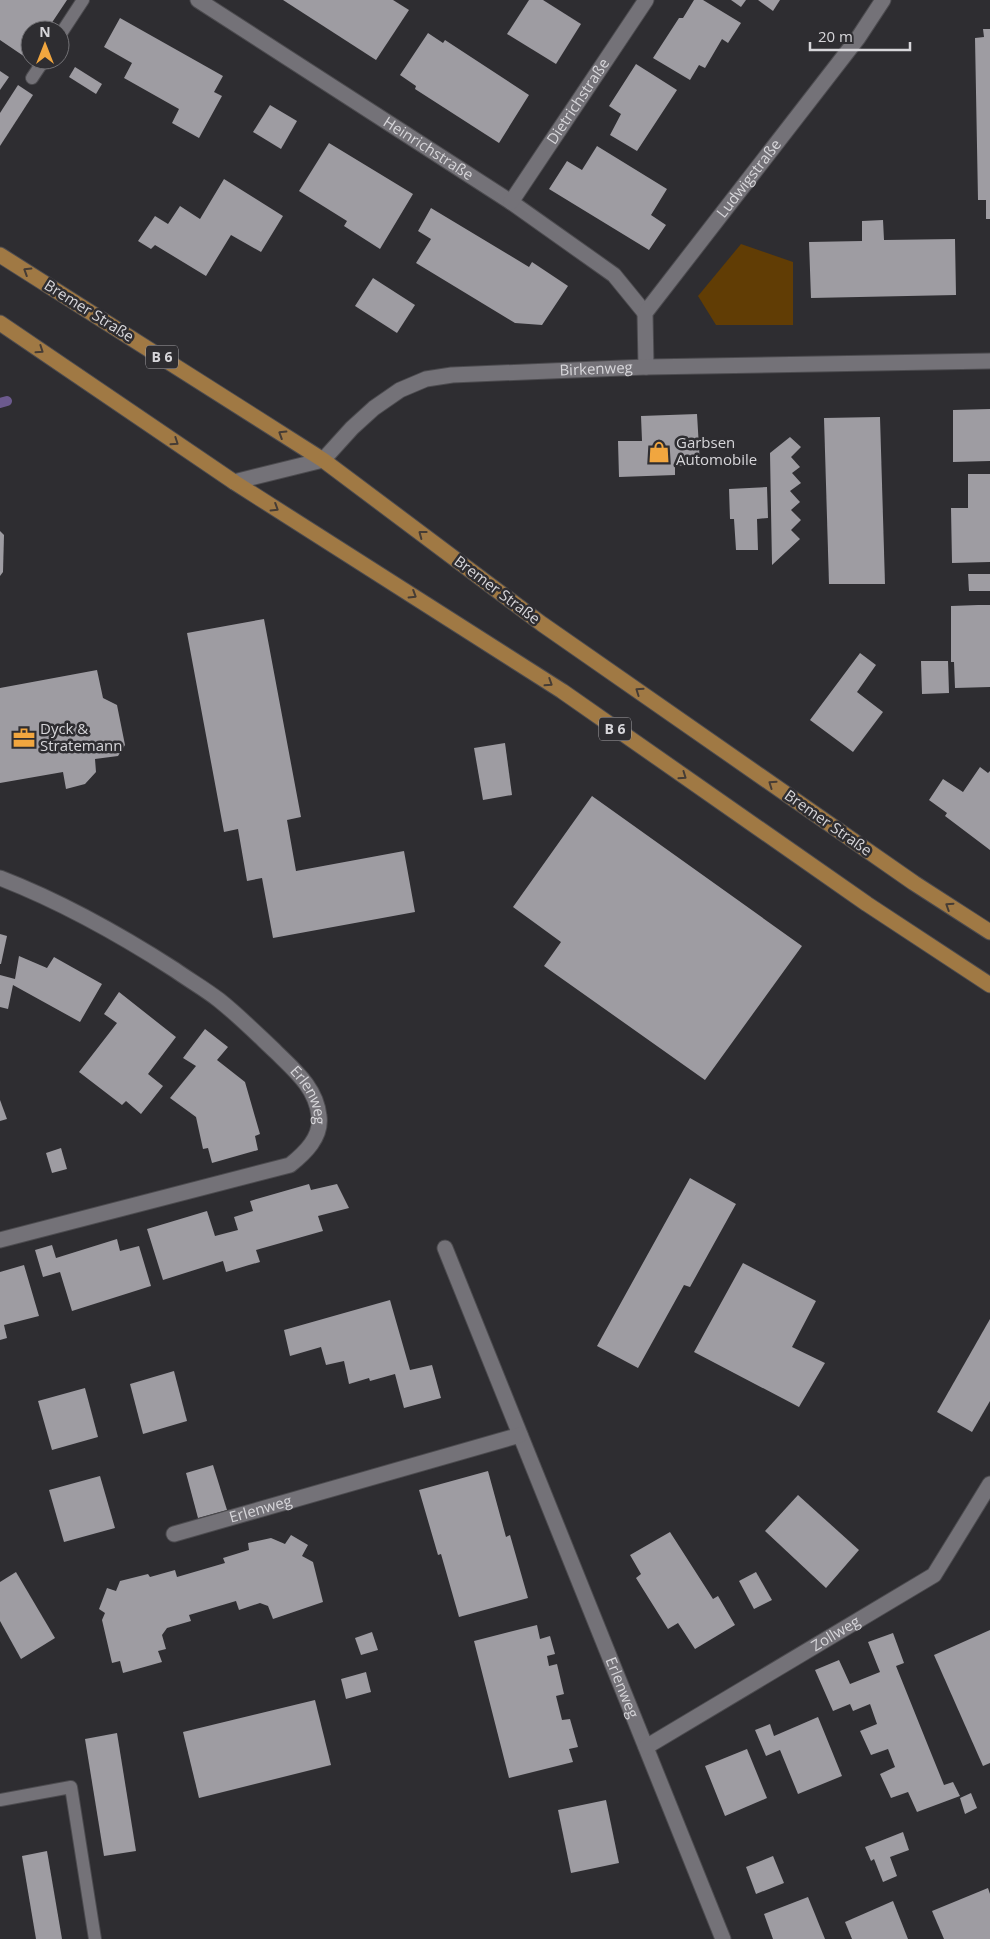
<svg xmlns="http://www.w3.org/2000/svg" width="990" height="1939" viewBox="0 0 990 1939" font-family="'Open Sans',sans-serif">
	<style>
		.green { fill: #613d05 }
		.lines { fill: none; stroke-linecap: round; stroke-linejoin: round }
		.stream { stroke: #6c5a8e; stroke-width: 10 }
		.building { fill: #9e9ca2 }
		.lane-casing { stroke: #4c4b4f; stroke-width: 14 }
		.street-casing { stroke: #4c4b4f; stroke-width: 17 }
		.primary-casing { stroke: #4c4b4f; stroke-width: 17 }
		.lane { stroke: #747278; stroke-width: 12 }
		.street { stroke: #747278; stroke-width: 15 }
		.primary { stroke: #a07944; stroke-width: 15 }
		.oneway { stroke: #453c35 }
		.labels { text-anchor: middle; stroke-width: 5; stroke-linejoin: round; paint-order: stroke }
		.shield { fill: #2e2d31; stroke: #a4a3a7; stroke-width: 1 }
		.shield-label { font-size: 14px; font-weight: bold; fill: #d7d6da }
		.street-label { font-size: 15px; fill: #d7d6da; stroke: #2e2d31 }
		.poi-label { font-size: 15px; fill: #d7d6da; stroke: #2e2d31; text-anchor: start }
	</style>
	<rect width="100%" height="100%" fill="#2e2d31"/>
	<polygon class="green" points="741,244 793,262 793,325 716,325 698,296"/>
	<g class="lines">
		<polyline class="stream" points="0,403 7,401"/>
	</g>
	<g class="building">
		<polygon points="0,0 67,0 47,30 30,30 30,56 28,59 0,40"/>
		<polygon points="283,0 393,0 409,10 376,60"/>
		<polygon points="529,0 543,0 581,24 556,64 507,34"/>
		<polygon points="694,0 703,0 741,23 728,43 722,39 705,68 699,65 690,80 653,58 679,18 683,18"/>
		<polygon points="731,0 746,0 741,7"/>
		<polygon points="758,0 780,0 773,11"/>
		<polygon points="120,18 223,76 214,92 222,96 199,138 172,123 179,109 124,78 132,63 104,47"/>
		<polygon points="983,29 990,29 990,219 986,219 986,200 978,200 975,38 984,37"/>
		<polygon points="428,33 443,43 445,40 529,95 499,143 415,89 416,86 400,75"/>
		<polygon points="636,64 677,90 637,151 610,135 621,114 609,106"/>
		<polygon points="75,67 102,84 96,94 69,77"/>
		<polygon points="0,71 9,77 0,90"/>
		<polygon points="18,85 33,95 0,146 0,113"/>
		<polygon points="270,105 297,121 281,149 253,132"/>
		<polygon points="329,143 413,194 380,249 344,226 347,221 299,191"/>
		<polygon points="597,146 667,189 651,215 666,225 649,250 549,189 567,161 582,170"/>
		<polygon points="224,179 283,216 261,252 231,235 206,276 155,245 151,249 138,241 155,216 168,224 180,206 200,219"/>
		<polygon points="431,208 529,267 532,262 568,286 542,325 515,323 416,263 431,239 418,231"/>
		<polygon points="883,220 884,240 955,239 956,295 811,298 809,242 862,241 862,221"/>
		<polygon points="373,278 415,305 397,333 355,306"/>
		<polygon points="990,409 990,461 953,462 953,410"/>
		<polygon points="697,414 700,464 675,466 675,475 619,477 618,441 642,441 641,416"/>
		<polygon points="880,417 885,584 829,584 824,418"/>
		<polygon points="790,437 801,447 791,457 800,467 792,473 801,483 790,491 800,502 791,510 801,520 791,530 800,539 772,565 770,453"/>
		<polygon points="968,474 990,474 990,562 952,563 951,508 968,508"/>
		<polygon points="767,487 768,518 757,519 758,550 736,550 734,519 730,519 729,489"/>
		<polygon points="0,531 4,535 3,572 0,576"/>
		<polygon points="968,574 990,574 990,591 969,591"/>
		<polygon points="978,605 990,605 990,687 955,688 954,662 951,662 951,606"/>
		<polygon points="264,619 301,817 287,820 296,871 404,851 415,912 273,938 262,878 247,881 238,829 224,832 187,633"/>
		<polygon points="860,653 876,665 857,692 883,712 853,752 810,720"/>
		<polygon points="921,661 948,661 949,693 922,694"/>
		<polygon points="97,670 103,698 117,705 125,745 118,756 95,759 96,772 85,784 66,789 63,772 0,783 0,688"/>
		<polygon points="505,743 512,795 483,800 474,748"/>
		<polygon points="980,767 988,773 990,771 990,850 945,816 947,813 929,800 943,779 963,792"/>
		<polygon points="592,796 802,946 705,1080 544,966 561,942 513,907"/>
		<polygon points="0,934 7,936 1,964 0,964"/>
		<polygon points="19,956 47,968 54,957 102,984 80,1022 13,985 8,1009 0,1007 0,975 15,979"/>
		<polygon points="119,992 176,1037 148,1074 163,1086 141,1114 126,1101 122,1105 79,1072 117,1023 104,1014"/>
		<polygon points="205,1029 228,1047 217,1060 245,1082 260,1134 255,1136 258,1150 212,1163 208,1148 203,1149 196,1117 170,1098 196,1066 183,1058"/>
		<polygon points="0,1100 7,1119 0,1121"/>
		<polygon points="61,1148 67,1169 52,1173 46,1153"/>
		<polygon points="690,1178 736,1204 690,1287 684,1285 638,1368 597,1346"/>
		<polygon points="309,1184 311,1190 337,1184 349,1208 318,1216 323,1231 256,1250 260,1262 249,1265 226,1272 223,1261 163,1280 147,1229 207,1211 215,1236 238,1230 234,1217 253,1211 250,1201"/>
		<polygon points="117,1239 120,1251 139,1246 151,1286 72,1311 60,1272 43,1277 35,1250 52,1245 56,1258"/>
		<polygon points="743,1263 816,1301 792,1347 825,1363 799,1407 694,1352"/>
		<polygon points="24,1265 39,1316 4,1325 7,1338 0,1340 0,1272"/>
		<polygon points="390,1300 410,1370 432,1365 441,1398 404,1408 395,1374 370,1381 369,1378 349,1384 344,1361 326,1365 321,1347 290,1356 284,1330"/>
		<polygon points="990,1319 990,1401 972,1432 937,1412"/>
		<polygon points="174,1371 187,1421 143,1434 130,1384"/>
		<polygon points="85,1388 98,1437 52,1450 38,1401"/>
		<polygon points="213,1465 227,1510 198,1518 186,1473"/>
		<polygon points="488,1471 506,1537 510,1535 528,1598 459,1617 441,1554 438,1555 419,1490"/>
		<polygon points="100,1476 115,1528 64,1542 49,1490"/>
		<polygon points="798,1495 859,1550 826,1588 765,1531"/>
		<polygon points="670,1532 713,1599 718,1596 735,1625 695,1649 678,1623 668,1629 636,1578 641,1574 630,1555"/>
		<polygon points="291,1535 308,1545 302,1556 313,1562 323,1602 273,1619 268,1606 260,1603 239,1610 236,1601 189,1615 191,1621 167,1628 162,1635 166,1649 158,1651 162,1662 123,1673 120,1661 112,1663 102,1620 105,1613 99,1609 107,1588 116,1591 120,1581 148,1574 150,1577 175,1570 177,1577 225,1563 223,1558 249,1550 248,1543 271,1538 285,1544"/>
		<polygon points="16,1572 55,1638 21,1659 0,1621 0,1582"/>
		<polygon points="756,1572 772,1600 754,1609 739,1581"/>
		<polygon points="537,1625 540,1639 550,1636 555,1654 547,1656 549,1666 557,1664 564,1694 556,1696 562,1720 570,1719 578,1747 569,1749 573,1762 509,1778 474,1641"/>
		<polygon points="990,1630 990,1763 983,1766 934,1655"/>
		<polygon points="372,1632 378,1650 361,1655 355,1638"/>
		<polygon points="893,1633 904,1663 896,1666 931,1753 944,1785 953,1782 960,1796 917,1812 908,1792 891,1798 880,1774 895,1767 888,1749 871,1755 860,1731 877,1724 870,1704 853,1711 850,1704 833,1711 815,1670 839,1660 850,1684 880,1672 868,1642"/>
		<polygon points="366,1672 371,1692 346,1699 341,1679"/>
		<polygon points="315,1700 331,1765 199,1798 183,1732"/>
		<polygon points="818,1717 842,1776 798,1794 780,1750 766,1756 755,1730 770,1724 774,1736"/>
		<polygon points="117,1733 136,1851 104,1856 85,1739"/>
		<polygon points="747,1749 767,1798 725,1816 705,1766"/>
		<polygon points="971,1793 977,1808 965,1814 960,1798"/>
		<polygon points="606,1800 619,1863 571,1873 558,1810"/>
		<polygon points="903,1832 909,1850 890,1857 897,1876 883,1882 874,1859 871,1861 865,1847"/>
		<polygon points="47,1851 62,1939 36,1939 22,1856"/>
		<polygon points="773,1856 784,1883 756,1894 746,1867"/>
		<polygon points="988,1888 990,1894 990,1939 944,1939 932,1911"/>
		<polygon points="808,1897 825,1939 773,1939 764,1914"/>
		<polygon points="893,1901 908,1939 852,1939 845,1922"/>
	</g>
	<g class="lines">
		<g class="lane-casing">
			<g id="lane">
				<polyline points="60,35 83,0"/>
				<polyline points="32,78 44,60"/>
				<polyline points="0,1800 71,1787 95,1939"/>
			</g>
		</g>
		<g class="street-casing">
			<g id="street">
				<path id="s1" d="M198 0 511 202 614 275 645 313"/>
				<path id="s2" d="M511 202 646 0"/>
				<path id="s3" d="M646 367 645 313 858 38 883 0"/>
				<path id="s4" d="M234 482 323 460 352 428 374 408 400 390 426 379 452 375 646 367 990 361"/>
				<path id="s5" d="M0 878C62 902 119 934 175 970 189 980 205 989 219 1000 239 1016 257 1034 275 1051 294 1070 316 1087 319 1116 322 1137 305 1153 290 1165L0 1240"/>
				<path id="s6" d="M445 1248 723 1939"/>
				<path id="s7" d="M174 1534 520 1435"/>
				<path id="s8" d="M646 1747 934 1575 990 1484"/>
			</g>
		</g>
		<g class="primary-casing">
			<g id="primary">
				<polyline points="0,255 323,460 542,624 914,883 990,932"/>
				<polyline points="0,323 234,482 562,691 867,904 990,985"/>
			</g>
		</g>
		<use href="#lane" class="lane"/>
		<use href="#street" class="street"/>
		<use href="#primary" class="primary"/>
	</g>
	<defs><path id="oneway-chevron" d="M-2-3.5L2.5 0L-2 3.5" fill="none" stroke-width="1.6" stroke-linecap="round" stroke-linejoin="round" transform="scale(1.25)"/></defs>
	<g class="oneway">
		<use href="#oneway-chevron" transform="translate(27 271) rotate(-148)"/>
		<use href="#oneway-chevron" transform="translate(40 350) rotate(34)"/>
		<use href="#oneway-chevron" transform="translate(282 434) rotate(-148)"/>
		<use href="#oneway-chevron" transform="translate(175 442) rotate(34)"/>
		<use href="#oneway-chevron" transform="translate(275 508) rotate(32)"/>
		<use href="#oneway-chevron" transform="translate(422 534) rotate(-143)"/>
		<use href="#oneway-chevron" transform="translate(413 595) rotate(32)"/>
		<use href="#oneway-chevron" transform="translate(549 683) rotate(33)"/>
		<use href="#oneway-chevron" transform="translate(639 691) rotate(-145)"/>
		<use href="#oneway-chevron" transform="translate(683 776) rotate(35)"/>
		<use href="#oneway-chevron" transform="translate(772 784) rotate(-145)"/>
		<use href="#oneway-chevron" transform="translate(949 906) rotate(-147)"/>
	</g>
	<defs>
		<g id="shop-bare" transform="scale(1.725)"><path d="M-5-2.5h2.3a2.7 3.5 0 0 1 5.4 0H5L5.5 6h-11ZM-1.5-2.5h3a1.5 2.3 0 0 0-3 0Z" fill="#f1a63f" stroke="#2e2d31" stroke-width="2.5" paint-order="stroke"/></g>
		<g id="office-bare" transform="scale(1.725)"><path d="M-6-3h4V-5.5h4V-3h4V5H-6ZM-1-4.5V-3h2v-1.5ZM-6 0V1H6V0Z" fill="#f1a63f" stroke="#2e2d31" stroke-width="2.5" paint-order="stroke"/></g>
	</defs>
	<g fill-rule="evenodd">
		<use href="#shop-bare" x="659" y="452"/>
		<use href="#office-bare" x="24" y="738"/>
	</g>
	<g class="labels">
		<g class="shield">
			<rect x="146" y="345.5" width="32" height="23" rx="4"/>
			<rect x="599" y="717.5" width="32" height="23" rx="4"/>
		</g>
		<g class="shield-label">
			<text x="162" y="362">B 6</text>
			<text x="615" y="734">B 6</text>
		</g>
		<g class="street-label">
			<text dy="5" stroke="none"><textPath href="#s2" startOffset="121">Dietrichstraße</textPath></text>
			<text dy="5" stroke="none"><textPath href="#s1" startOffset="274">Heinrichstraße</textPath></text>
			<text dy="5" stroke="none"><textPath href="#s3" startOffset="224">Ludwigstraße</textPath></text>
			<text transform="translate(89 311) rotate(32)" y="5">Bremer Straße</text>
			<text dy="5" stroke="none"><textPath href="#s4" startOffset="395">Birkenweg</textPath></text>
			<text transform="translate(497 590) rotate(37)" y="5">Bremer Straße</text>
			<text transform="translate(828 823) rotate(35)" y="5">Bremer Straße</text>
			<text dy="5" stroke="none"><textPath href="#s5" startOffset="384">Erlenweg</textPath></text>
			<text dy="5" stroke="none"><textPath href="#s7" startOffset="90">Erlenweg</textPath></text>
			<text dy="5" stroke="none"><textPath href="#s8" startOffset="221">Zollweg</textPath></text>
			<text dy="5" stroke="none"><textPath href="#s6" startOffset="474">Erlenweg</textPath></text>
		</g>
		<g class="poi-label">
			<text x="676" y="448">Garbsen<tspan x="676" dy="17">Automobile</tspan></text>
			<text x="40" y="734">Dyck &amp;<tspan x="40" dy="17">Stratemann</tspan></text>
		</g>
	</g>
	<g transform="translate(45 45)"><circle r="24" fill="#2e2d31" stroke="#727175"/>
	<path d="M0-4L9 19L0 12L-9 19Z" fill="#f1a63f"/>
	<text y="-8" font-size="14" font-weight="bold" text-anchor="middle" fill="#d7d6da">N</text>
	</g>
	<path d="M810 42v8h100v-8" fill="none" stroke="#d7d6da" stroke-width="2.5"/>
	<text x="818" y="42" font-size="15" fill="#d7d6da" stroke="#2e2d31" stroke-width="4" paint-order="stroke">20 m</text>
</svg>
